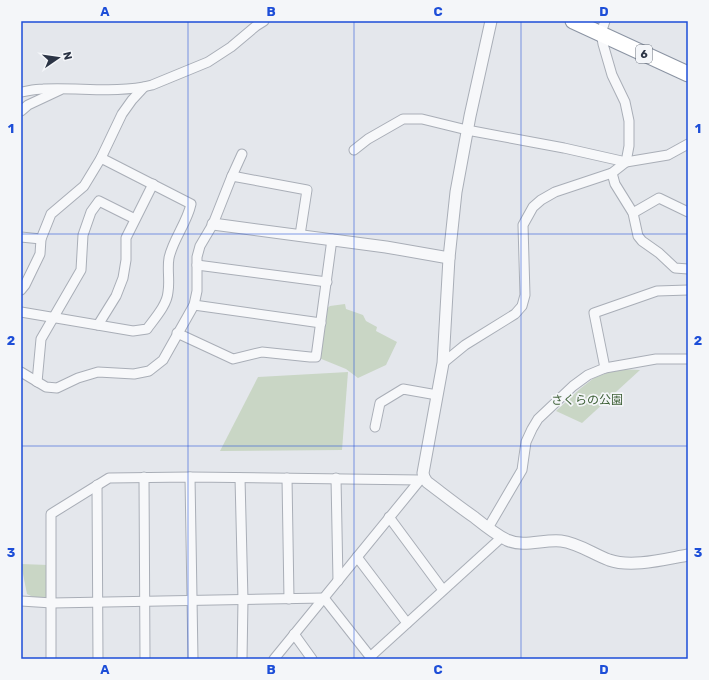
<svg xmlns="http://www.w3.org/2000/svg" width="709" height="680" viewBox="0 0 709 680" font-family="Rubik,'Noto Sans JP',sans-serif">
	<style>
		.green { fill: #c9d6c5 }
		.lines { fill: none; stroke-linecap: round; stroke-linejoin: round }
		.minor-casing { stroke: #a9aeb7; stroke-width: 11 }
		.tertiary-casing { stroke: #a9aeb7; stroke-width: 13 }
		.trunk-casing { stroke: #8b94a3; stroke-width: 17 }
		.minor { stroke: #f7f8fa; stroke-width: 9 }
		.tertiary { stroke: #f7f8fa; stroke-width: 11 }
		.trunk { stroke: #fff; stroke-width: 15 }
		.grid { fill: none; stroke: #1d4ed8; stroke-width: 1; stroke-opacity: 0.55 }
		.labels { text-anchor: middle; stroke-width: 3.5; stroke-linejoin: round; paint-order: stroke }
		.shield { fill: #f4f6f9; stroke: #676e7b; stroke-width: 1 }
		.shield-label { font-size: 11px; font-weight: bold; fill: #2b3445 }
		.park-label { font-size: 12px; fill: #3f6138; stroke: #f4f6f9 }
		.neatline { fill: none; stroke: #1d4ed8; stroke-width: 1.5 }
		.grid-label { font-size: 13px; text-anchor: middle; font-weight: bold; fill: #1d4ed8 }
	</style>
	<rect width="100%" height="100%" fill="#e4e7ec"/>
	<g class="green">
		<polygon points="345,304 346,309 363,315 366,321 377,327 376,331 397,342 386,365 358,378 346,369 319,358 325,310 330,306"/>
		<polygon points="617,369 640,370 582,423 556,411 581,388 594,378"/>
		<polygon points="348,372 342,450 220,451 258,377"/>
		<polygon points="21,564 48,565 49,601 35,598 27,594"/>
	</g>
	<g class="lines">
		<g class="minor-casing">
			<g id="minor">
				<path d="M21 92C28 91 35 89 43 89 79 87 117 94 152 85L208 62 231 47 256 26 264 21"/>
				<polyline points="21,111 28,105 60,90"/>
				<polyline points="354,150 368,139 403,119 422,119 467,130 564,148 626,162 668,155 688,144"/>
				<polyline points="101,158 122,114 132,100 144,87"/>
				<polyline points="612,173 615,184 633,213 638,236 642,241 659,253 675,268 688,269"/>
				<polyline points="232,176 242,154"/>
				<polyline points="633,213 659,198 688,212"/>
				<polyline points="21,237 41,239"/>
				<polyline points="197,265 327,282"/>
				<path d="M21 290 25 285 40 254 41 239 51 214 84 186 101 158 191 204C187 223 173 239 169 258 167 269 170 281 168 292 167 305 155 318 147 329L133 331 21 312"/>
				<polyline points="194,305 321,323"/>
				<polyline points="98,325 116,296 123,278 126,260 126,238 153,184"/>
				<polyline points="177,333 233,359 262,352 310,357 316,357 332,239"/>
				<polyline points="443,363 465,345 515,314 522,306 525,295 523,225 533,207 541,200 555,192 612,173 626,162 629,146 629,121 625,102 612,75 603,44 601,33 605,21"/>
				<polyline points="605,368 594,313 657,291 688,290"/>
				<polyline points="21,372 46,387 57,388 78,378 98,372 134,374 149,371 163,360 194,305 197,291 197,257 200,246 213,224 232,176 307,190 300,235"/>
				<polyline points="37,382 41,339 81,270 83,235 91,212 99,201 135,219"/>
				<polyline points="375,427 380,403 403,389 437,395"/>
				<polyline points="144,477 145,659"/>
				<polyline points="190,477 193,659"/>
				<polyline points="240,478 243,600 242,659"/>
				<polyline points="287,478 289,599"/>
				<polyline points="336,478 338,581"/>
				<polyline points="97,485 98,659"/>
				<polyline points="389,517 443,590"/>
				<polyline points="488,528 522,470 526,442 532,429 538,419 573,386 588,375 605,368 656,359 688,359"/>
				<polyline points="357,557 407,623"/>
				<polyline points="21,601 52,603 324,598 372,659"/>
				<polyline points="294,634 312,659"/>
				<polyline points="370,657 502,537"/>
				<polyline points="51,659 51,514 109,478 190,477 420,480"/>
				<polyline points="274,659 420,480 423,478"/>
			</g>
		</g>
		<g class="tertiary-casing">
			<g id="tertiary">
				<path d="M491 21 470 116 456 192 449 258 443 363 423 473 424 477 427 482C443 494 458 506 474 517 484 525 495 534 507 540 524 548 543 539 561 541 578 543 593 554 609 560 632 568 665 559 688 555"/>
				<polyline points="213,224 386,247 449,258"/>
			</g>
		</g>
		<g class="trunk-casing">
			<polyline id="trunk" points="573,21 688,74"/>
		</g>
		<use href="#minor" class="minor"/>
		<use href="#tertiary" class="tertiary"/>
		<use href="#trunk" class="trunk"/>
	</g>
	<path class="grid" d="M188 21V659M354 21V659M521 21V659M21 234H688M21 446H688"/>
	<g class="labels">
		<rect class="shield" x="636" y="45" width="16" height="18" rx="3"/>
		<g class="shield-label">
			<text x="644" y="58">6</text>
		</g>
		<g class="park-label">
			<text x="587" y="404">さくらの公園</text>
		</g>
	</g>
	<rect width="709" height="680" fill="none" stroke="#f4f6f9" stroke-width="44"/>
	<g transform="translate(58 58) rotate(77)" stroke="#f4f6f9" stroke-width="3" paint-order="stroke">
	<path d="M0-3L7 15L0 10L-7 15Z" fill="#2b3445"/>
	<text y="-6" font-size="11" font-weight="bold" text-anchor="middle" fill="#2b3445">N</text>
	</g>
	<rect x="22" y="22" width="665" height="636" class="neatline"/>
	<g class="grid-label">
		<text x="105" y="16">A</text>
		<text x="271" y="16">B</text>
		<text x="438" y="16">C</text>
		<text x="604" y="16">D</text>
		<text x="11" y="133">1</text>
		<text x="698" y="133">1</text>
		<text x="11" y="345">2</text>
		<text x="698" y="345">2</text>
		<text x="11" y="557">3</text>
		<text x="698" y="557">3</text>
		<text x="105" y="674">A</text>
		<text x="271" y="674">B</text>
		<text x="438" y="674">C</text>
		<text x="604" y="674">D</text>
	</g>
</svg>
